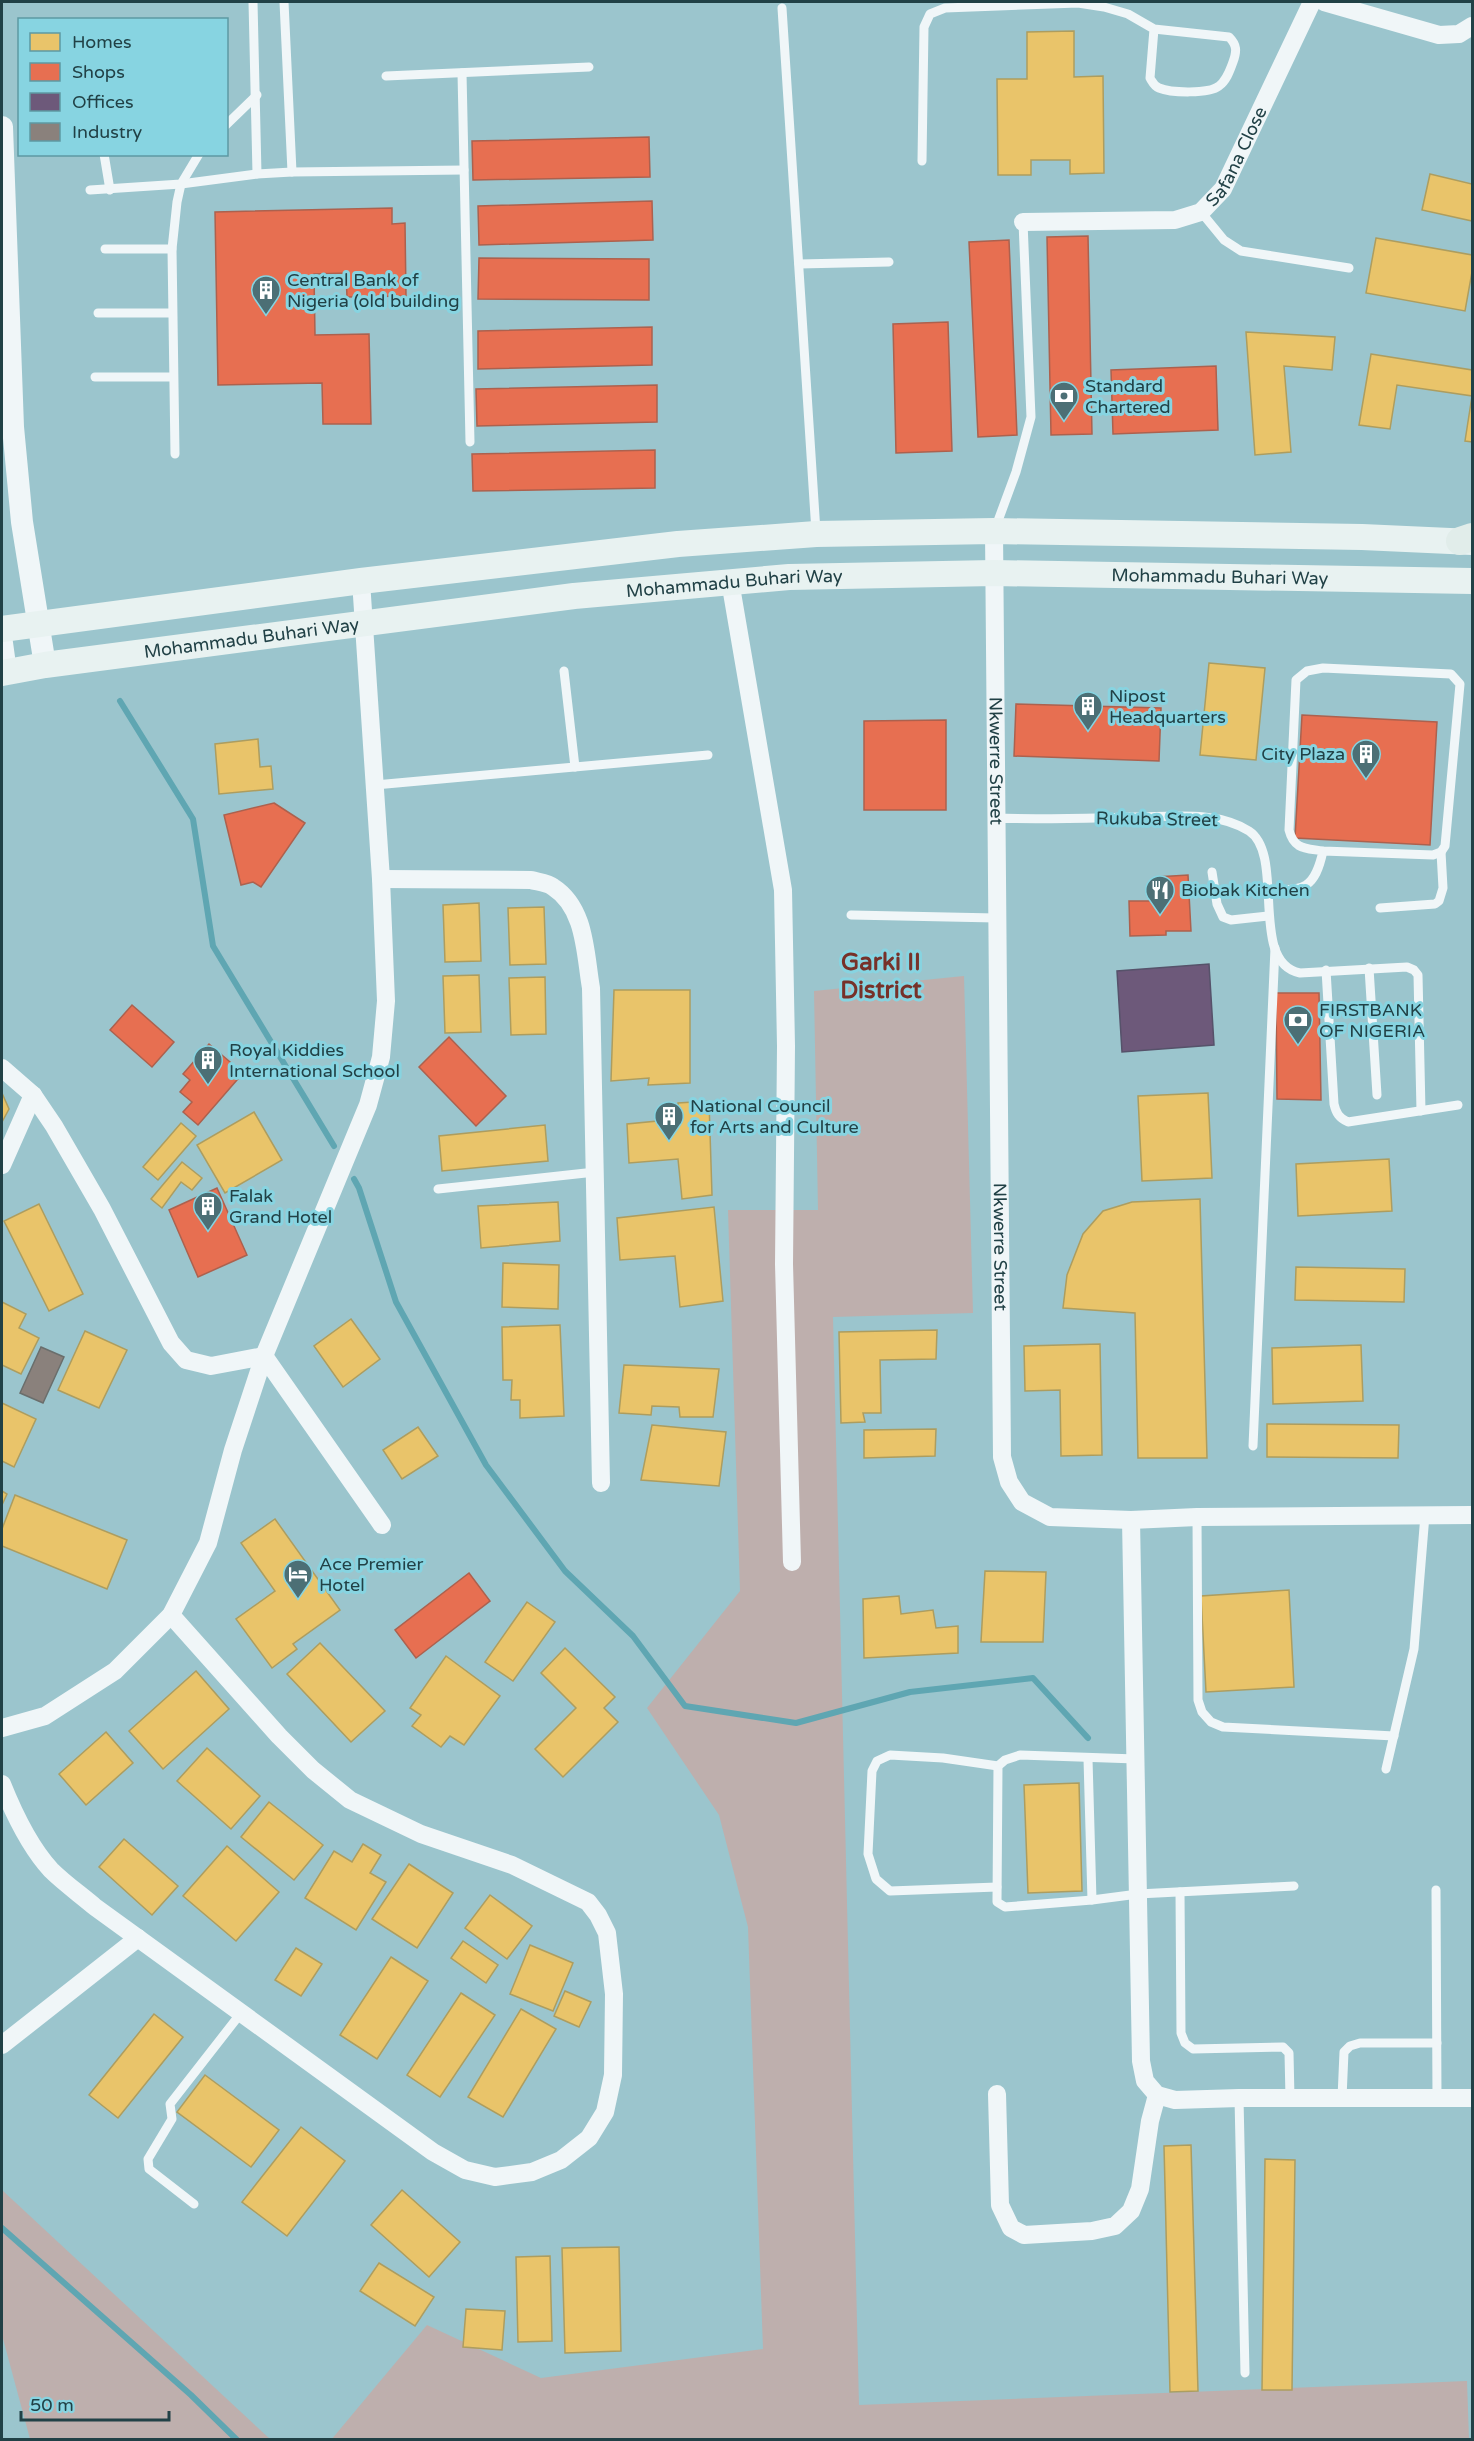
<svg xmlns="http://www.w3.org/2000/svg" width="1474" height="2441" viewBox="0 0 1474 2441" font-family="'Varela Round',sans-serif">
	<style>
		.green { fill: #beafad }
		.homes { fill: #e9c46a; stroke: #ad9d5f; stroke-width: 1.5 }
		.shops { fill: #e76f51; stroke: #ac614e; stroke-width: 1.5 }
		.offices { fill: #6d597a; stroke: #56526a; stroke-width: 1.5 }
		.industry { fill: #8a817c; stroke: #6a6e6c; stroke-width: 1.5 }
		.lines { fill: none; stroke-linecap: round; stroke-linejoin: round }
		.stream { stroke: #5fa6b2; stroke-width: 6 }
		.service { stroke: #f0f6f8; stroke-width: 9 }
		.minor { stroke: #f0f6f8; stroke-width: 18 }
		.tertiary { stroke: #f0f6f8; stroke-width: 22 }
		.secondary { stroke: #e8f2f1; stroke-width: 26 }
		.primary { stroke: #e1edea; stroke-width: 28 }
		.labels { text-anchor: middle; stroke-width: 6; stroke-linejoin: round; paint-order: stroke }
		.street-label { font-size: 18px; fill: #214146; stroke: #87d4e1 }
		.poi-label { font-size: 18px; fill: #214146; stroke: #87d4e1; text-anchor: start }
		.district-label { font-size: 24px; font-weight: bold; fill: #773129; stroke: #87d4e1 }
	</style>
	<rect width="100%" height="100%" fill="#9bc5cd"/>
	<g class="green">
		<polygon points="964,976 973,1313 833,1317 859,2405 1467,2381 1469,2439 331,2440 427,2325 541,2378 763,2349 748,1927 719,1815 647,1708 740,1591 728,1210 818,1210 814,991"/>
		<polygon points="2,2190 270,2439 30,2439 2,2335"/>
	</g>
	<g class="homes">
		<polygon points="1074,31 1074,77 1103,76 1104,173 1070,174 1070,160 1031,160 1031,175 998,175 997,79 1027,79 1027,32"/>
		<polygon points="1430,174 1472,184 1472,221 1422,210"/>
		<polygon points="1376,238 1472,255 1472,272 1465,311 1366,293"/>
		<polygon points="1246,332 1335,337 1332,370 1284,366 1291,452 1255,455"/>
		<polygon points="1371,354 1472,370 1472,442 1465,441 1472,396 1397,385 1390,429 1359,425"/>
		<polygon points="1209,663 1265,668 1256,760 1200,755"/>
		<polygon points="258,739 260,767 271,766 273,789 219,794 215,744"/>
		<polygon points="479,903 481,961 445,962 443,905"/>
		<polygon points="544,907 546,964 510,965 508,908"/>
		<polygon points="479,975 481,1032 445,1033 443,976"/>
		<polygon points="545,977 546,1034 511,1035 509,978"/>
		<polygon points="614,990 690,990 690,1083 648,1085 649,1078 611,1081"/>
		<polygon points="2,1093 9,1109 2,1122"/>
		<polygon points="1208,1093 1212,1178 1142,1181 1138,1096"/>
		<polygon points="709,1101 712,1195 682,1199 678,1159 629,1163 627,1124 678,1119 678,1103"/>
		<polygon points="254,1112 282,1160 225,1193 197,1145"/>
		<polygon points="181,1123 196,1136 158,1180 143,1167"/>
		<polygon points="545,1125 548,1161 442,1171 439,1136"/>
		<polygon points="1389,1159 1392,1211 1298,1216 1296,1164"/>
		<polygon points="182,1162 202,1178 192,1190 181,1182 162,1208 151,1199"/>
		<polygon points="1200,1199 1207,1458 1138,1458 1135,1313 1063,1308 1067,1275 1083,1234 1103,1211 1132,1202"/>
		<polygon points="558,1202 560,1241 481,1248 478,1206"/>
		<polygon points="39,1204 83,1294 49,1311 4,1221"/>
		<polygon points="714,1207 723,1301 680,1307 675,1256 620,1260 617,1218"/>
		<polygon points="503,1263 559,1265 558,1309 502,1307"/>
		<polygon points="1296,1267 1405,1269 1404,1302 1295,1300"/>
		<polygon points="2,1302 26,1314 19,1328 39,1338 21,1374 2,1365"/>
		<polygon points="351,1319 380,1359 343,1387 314,1346"/>
		<polygon points="560,1325 564,1416 520,1418 520,1400 511,1400 512,1380 503,1380 502,1327"/>
		<polygon points="937,1330 936,1359 880,1360 881,1413 863,1413 865,1422 841,1423 839,1332"/>
		<polygon points="85,1331 127,1350 99,1408 58,1390"/>
		<polygon points="1100,1344 1102,1455 1061,1456 1060,1390 1025,1391 1024,1346"/>
		<polygon points="1361,1345 1363,1401 1273,1404 1272,1348"/>
		<polygon points="624,1365 719,1369 713,1417 680,1417 679,1407 652,1406 651,1415 619,1413"/>
		<polygon points="2,1403 36,1419 14,1467 2,1461"/>
		<polygon points="1267,1424 1399,1425 1398,1458 1267,1457"/>
		<polygon points="652,1425 726,1432 719,1486 641,1480"/>
		<polygon points="418,1427 438,1456 402,1479 383,1450"/>
		<polygon points="936,1429 935,1456 864,1458 864,1430"/>
		<polygon points="2,1491 7,1494 2,1505"/>
		<polygon points="15,1495 127,1540 107,1589 2,1546 2,1529"/>
		<polygon points="275,1519 340,1610 293,1644 297,1649 272,1668 236,1619 275,1591 241,1543"/>
		<polygon points="985,1571 1046,1572 1043,1642 981,1642"/>
		<polygon points="1289,1590 1294,1687 1206,1692 1201,1596"/>
		<polygon points="899,1596 901,1614 933,1610 936,1628 958,1626 958,1653 864,1658 863,1599"/>
		<polygon points="527,1602 555,1622 513,1681 485,1662"/>
		<polygon points="320,1643 385,1711 351,1742 287,1674"/>
		<polygon points="565,1648 615,1697 604,1708 618,1722 563,1777 535,1749 576,1708 541,1673"/>
		<polygon points="446,1656 500,1696 464,1745 450,1736 441,1747 412,1726 421,1715 410,1708"/>
		<polygon points="196,1671 229,1709 163,1769 129,1731"/>
		<polygon points="106,1732 133,1763 86,1805 59,1774"/>
		<polygon points="207,1748 260,1796 231,1829 177,1781"/>
		<polygon points="1079,1783 1082,1891 1028,1893 1024,1785"/>
		<polygon points="269,1802 323,1845 294,1880 241,1837"/>
		<polygon points="124,1839 178,1886 152,1915 99,1867"/>
		<polygon points="363,1844 381,1855 370,1873 386,1882 356,1930 305,1898 334,1851 352,1862"/>
		<polygon points="227,1846 279,1892 236,1941 183,1896"/>
		<polygon points="409,1864 453,1893 417,1948 372,1919"/>
		<polygon points="490,1895 532,1926 507,1959 465,1928"/>
		<polygon points="463,1941 498,1965 486,1983 451,1958"/>
		<polygon points="530,1945 573,1963 553,2011 510,1994"/>
		<polygon points="296,1948 322,1964 301,1996 275,1980"/>
		<polygon points="391,1957 428,1981 377,2059 340,2035"/>
		<polygon points="565,1991 591,2002 579,2027 554,2016"/>
		<polygon points="461,1993 495,2015 440,2097 407,2075"/>
		<polygon points="521,2009 556,2029 503,2117 468,2097"/>
		<polygon points="154,2014 183,2037 118,2118 89,2095"/>
		<polygon points="205,2075 279,2130 251,2167 177,2112"/>
		<polygon points="301,2127 345,2161 287,2236 242,2202"/>
		<polygon points="1191,2145 1198,2391 1170,2392 1164,2146"/>
		<polygon points="1265,2159 1295,2160 1292,2390 1262,2390"/>
		<polygon points="402,2190 460,2242 429,2277 371,2225"/>
		<polygon points="619,2247 621,2351 565,2353 562,2248"/>
		<polygon points="550,2256 552,2341 518,2342 516,2257"/>
		<polygon points="379,2263 434,2297 415,2326 360,2291"/>
		<polygon points="466,2309 505,2311 502,2350 463,2347"/>
	</g>
	<g class="shops">
		<polygon points="649,137 650,177 473,180 472,141"/>
		<polygon points="652,201 653,240 479,245 478,206"/>
		<polygon points="392,208 392,224 405,223 406,296 347,297 346,273 314,274 315,335 369,334 371,424 323,424 322,383 218,385 215,212"/>
		<polygon points="1088,236 1092,434 1051,435 1047,237"/>
		<polygon points="1009,240 1017,435 978,437 969,242"/>
		<polygon points="479,258 649,259 649,300 478,299"/>
		<polygon points="948,322 952,451 896,453 893,324"/>
		<polygon points="652,327 652,365 478,369 478,331"/>
		<polygon points="1216,366 1218,430 1113,434 1111,370"/>
		<polygon points="657,385 657,422 477,426 476,389"/>
		<polygon points="655,450 655,488 473,491 472,454"/>
		<polygon points="1016,704 1161,708 1159,761 1014,756"/>
		<polygon points="1302,715 1437,722 1430,845 1295,838"/>
		<polygon points="946,720 946,810 864,810 864,721"/>
		<polygon points="274,803 305,823 261,887 253,882 241,885 224,815"/>
		<polygon points="1188,875 1191,931 1166,931 1166,935 1130,936 1129,901 1158,901 1156,877"/>
		<polygon points="1276,993 1319,993 1321,1100 1277,1099"/>
		<polygon points="132,1005 174,1042 152,1067 110,1030"/>
		<polygon points="449,1037 506,1096 476,1126 419,1067"/>
		<polygon points="209,1044 243,1073 198,1125 183,1112 192,1102 180,1092 190,1080 183,1074"/>
		<polygon points="217,1188 247,1255 198,1277 169,1210"/>
		<polygon points="469,1573 490,1601 416,1658 395,1630"/>
	</g>
	<polygon class="offices" points="1209,964 1214,1045 1122,1052 1117,971"/>
	<polygon class="industry" points="41,1347 64,1357 43,1403 20,1393"/>
	<g class="lines">
		<g class="stream">
			<polyline points="120,701 193,819 213,946 334,1146"/>
			<polyline points="354,1179 359,1188 396,1302 486,1465 565,1571 633,1636 685,1706 796,1723 910,1692 1033,1678 1088,1738"/>
			<polyline points="2,2228 191,2395 237,2440"/>
		</g>
		<g class="service">
			<polyline points="253,2 257,174"/>
			<polyline points="284,2 292,172"/>
			<polyline points="782,8 816,532"/>
			<polyline points="462,73 470,442"/>
			<polyline points="386,76 589,67"/>
			<polyline points="226,125 257,95"/>
			<polyline points="104,154 110,190"/>
			<path d="M922 161 924 27 930 14 945 8 1078 3 1104 7 1128 14 1154 29 1229 37C1237 45 1237 51 1233 62 1230 70 1227 80 1219 86 1209 94 1171 93 1159 88 1154 86 1153 83 1150 78L1154 29"/>
			<polyline points="90,190 181,184 257,174 292,172 464,170"/>
			<polyline points="1201,212 1224,240 1241,251 1349,268"/>
			<polyline points="105,249 172,249"/>
			<polyline points="799,264 889,262"/>
			<polyline points="98,313 172,313"/>
			<polyline points="95,377 173,377"/>
			<polyline points="175,454 172,249 177,202 181,184 199,154"/>
			<polyline points="995,529 1016,472 1031,417 1023,222"/>
			<polyline points="564,671 575,767"/>
			<polyline points="375,785 708,755"/>
			<path d="M995 818C1041 820 1087 818 1133 817 1170 817 1216 810 1249 831 1286 855 1248 963 1300 973L1407 967 1414 970 1418 975 1421 1111"/>
			<polyline points="1212,872 1217,904 1223,917 1231,920 1268,916"/>
			<path d="M1268 889C1304 892 1315 888 1323 851L1433 855 1441 852 1445 846 1460 684 1451 674 1323 668 1307 671 1296 680 1289 830C1294 850 1306 848 1323 851"/>
			<polyline points="1380,908 1435,904 1439,901 1443,888 1441,852"/>
			<polyline points="851,915 996,918"/>
			<polyline points="1369,968 1377,1095"/>
			<path d="M1326 970 1334 1104C1336 1113 1339 1118 1348 1122L1458 1105"/>
			<polyline points="438,1189 595,1172"/>
			<polyline points="1253,1446 1275,948"/>
			<polyline points="1197,1517 1198,1700 1202,1712 1211,1722 1223,1727 1394,1736"/>
			<polyline points="1088,1759 1092,1900"/>
			<polyline points="1136,1759 1020,1755 1005,1760 998,1766 997,1902 1005,1907 1092,1900 1138,1894 1294,1886"/>
			<polyline points="1386,1769 1414,1649 1425,1515"/>
			<polyline points="997,1887 890,1891 876,1879 868,1854 872,1771 877,1761 890,1755 943,1758 998,1766"/>
			<polyline points="1436,1890 1437,2098"/>
			<polyline points="1180,1892 1181,2033 1185,2043 1193,2049 1283,2047 1289,2053 1290,2098"/>
			<polyline points="1239,2098 1245,2373"/>
			<polyline points="1342,2098 1344,2052 1350,2046 1360,2043 1437,2043"/>
			<polyline points="194,2204 149,2169 148,2159 172,2119 170,2104 241,2013"/>
		</g>
		<g class="minor">
			<polyline points="1324,2 1439,35 1459,34 1472,26"/>
			<path id="s1" d="M1023 222 1175 220 1201 212 1223 189 1312 2"/>
			<path id="s2" d="M994 531 1002 1457 1009 1482 1022 1502 1050 1517 1131 1520 1197 1517 1472 1515"/>
			<polyline points="730,581 783,890 786,1046 784,1264 792,1562"/>
			<path d="M381 879 531 880C538 882 548 883 553 887 586 908 585 954 591 988L601 1483"/>
			<polyline points="2,1068 33,1095 54,1126 102,1209 171,1343 186,1360 211,1366 264,1356 382,1525"/>
			<polyline points="2,1165 33,1095"/>
			<polyline points="1131,1520 1141,2061 1145,2081 1157,2095 1175,2100 1239,2098 1472,2098"/>
			<polyline points="2,1728 45,1716 115,1671 171,1615 208,1543 233,1450 264,1356 368,1105 381,1057 386,1001 381,879 361,581"/>
			<path d="M2 1784C14 1814 29 1846 51 1870 64 1883 81 1895 95 1907L433 2152 465 2170 495 2177 532 2172 561 2160 589 2138 605 2112 613 2075 614 1994 607 1933 598 1915 588 1902 512 1865 421 1834 350 1800 313 1770 279 1736 171 1615"/>
			<polyline points="2,2045 138,1938"/>
			<polyline points="997,2094 1000,2205 1011,2228 1024,2235 1092,2231 1115,2226 1131,2211 1140,2189 1150,2121 1157,2095"/>
		</g>
		<g class="tertiary">
			<polyline points="2,127 13,427 22,522 45,665"/>
			<polyline points="2,643 6,672"/>
		</g>
		<g class="secondary">
			<polyline points="2,629 361,581 678,544 816,534 994,531 1362,537 1472,542"/>
			<path id="s3" d="M2 673 45 665 574 596 789 577 994 573 1472 581"/>
		</g>
		<polyline class="primary" points="1460,541 1472,537"/>
	</g>
	<defs>
		<g id="building-pin" transform="scale(1.5)"><path d="M0 17L-7.5 6A9.5 9.5 0 1 1 7.5 6Z" fill="#4c6f75" stroke="#87d4e1"/><path d="M-4-6H4V6H1V3H-1V6H-4ZM-2.5-4.3h1.7v1.8h-1.7ZM.8-4.3h1.7v1.8H.8ZM-2.5-1h1.7V.8h-1.7ZM.8-1h1.7V.8H.8Z" fill="#fff"/></g>
		<g id="bank-pin" transform="scale(1.5)"><path d="M0 17L-7.5 6A9.5 9.5 0 1 1 7.5 6Z" fill="#4c6f75" stroke="#87d4e1"/><path d="M-6-4H6V4H-6ZM0-2.3a2.3 2.3 0 1 0 0 4.6a2.3 2.3 0 1 0 0-4.6Z" fill="#fff"/></g>
		<g id="restaurant-pin" transform="scale(1.5)"><path d="M0 17L-7.5 6A9.5 9.5 0 1 1 7.5 6Z" fill="#4c6f75" stroke="#87d4e1"/><path d="M-5-6h1v4h1v-4h1v4h1v-4h1v5L-1.5 .5V6h-2V.5L-5-1ZM5-6V6H3V1.5H1.5Q1.5-4 5-6Z" fill="#fff"/></g>
		<g id="hotel-pin" transform="scale(1.5)"><path d="M0 17L-7.5 6A9.5 9.5 0 1 1 7.5 6Z" fill="#4c6f75" stroke="#87d4e1"/><path d="M-6-4.5h1.5V1H6V5H4.5V3h-9V5H-6ZM-4 0a1.8 1.8 0 1 1 3.6 0ZM.5 0V-2.5h3Q6-2.5 6 0Z" fill="#fff"/></g>
	</defs>
	<g fill-rule="evenodd">
		<use href="#building-pin" x="266" y="290"/>
		<use href="#bank-pin" x="1064" y="396"/>
		<use href="#building-pin" x="1088" y="706"/>
		<use href="#building-pin" x="1366" y="754"/>
		<use href="#restaurant-pin" x="1160" y="890"/>
		<use href="#bank-pin" x="1298" y="1020"/>
		<use href="#building-pin" x="208" y="1060"/>
		<use href="#building-pin" x="669" y="1116"/>
		<use href="#building-pin" x="208" y="1206"/>
		<use href="#hotel-pin" x="298" y="1574"/>
	</g>
	<g class="labels">
		<g class="street-label">
			<text dy="6" stroke="none"><textPath href="#s1" startOffset="246">Safana Close</textPath></text>
			<text dy="6" stroke="none"><textPath href="#s3" startOffset="1224">Mohammadu Buhari Way</textPath></text>
			<text dy="6" stroke="none"><textPath href="#s3" startOffset="738">Mohammadu Buhari Way</textPath></text>
			<text dy="6" stroke="none"><textPath href="#s3" startOffset="252">Mohammadu Buhari Way</textPath></text>
			<text dy="6" stroke="none"><textPath href="#s2" startOffset="230">Nkwerre Street</textPath></text>
			<text transform="translate(1157 819) rotate(1)" y="6">Rukuba Street</text>
			<text dy="6" stroke="none"><textPath href="#s2" startOffset="716">Nkwerre Street</textPath></text>
		</g>
		<g class="poi-label">
			<text x="287" y="286">Central Bank of<tspan x="287" dy="21">Nigeria (old building</tspan></text>
			<text x="1085" y="392">Standard<tspan x="1085" dy="21">Chartered</tspan></text>
			<text x="1109" y="702">Nipost<tspan x="1109" dy="21">Headquarters</tspan></text>
			<text x="1345" y="760" text-anchor="end">City Plaza</text>
			<text x="1181" y="896">Biobak Kitchen</text>
			<text x="1319" y="1016">FIRSTBANK<tspan x="1319" dy="21">OF NIGERIA</tspan></text>
			<text x="229" y="1056">Royal Kiddies<tspan x="229" dy="21">International School</tspan></text>
			<text x="690" y="1112">National Council<tspan x="690" dy="21">for Arts and Culture</tspan></text>
			<text x="229" y="1202">Falak<tspan x="229" dy="21">Grand Hotel</tspan></text>
			<text x="319" y="1570">Ace Premier<tspan x="319" dy="21">Hotel</tspan></text>
		</g>
		<g class="district-label">
			<text x="881" y="970">Garki II<tspan x="881" dy="28">District</tspan></text>
		</g>
	</g>
	<rect width="1474" height="2441" fill="none" stroke="#214146" stroke-width="6"/>
	<rect x="18" y="18" width="210" height="138" fill="#87d4e1" stroke="#5e99a3" stroke-width="1.5"/>
	<rect x="30" y="33" width="30" height="18" fill="#e9c46a" stroke="#5e99a3" stroke-width="1.5"/>
	<text x="72" y="48" font-size="18" fill="#214146">Homes</text>
	<rect x="30" y="63" width="30" height="18" fill="#e76f51" stroke="#5e99a3" stroke-width="1.5"/>
	<text x="72" y="78" font-size="18" fill="#214146">Shops</text>
	<rect x="30" y="93" width="30" height="18" fill="#6d597a" stroke="#5e99a3" stroke-width="1.5"/>
	<text x="72" y="108" font-size="18" fill="#214146">Offices</text>
	<rect x="30" y="123" width="30" height="18" fill="#8a817c" stroke="#5e99a3" stroke-width="1.5"/>
	<text x="72" y="138" font-size="18" fill="#214146">Industry</text>
	<path d="M21 2411v9h148v-9" fill="none" stroke="#214146" stroke-width="3"/>
	<text x="30" y="2411" font-size="18" fill="#214146" stroke="#87d4e1" stroke-width="4.5" paint-order="stroke">50 m</text>
</svg>
